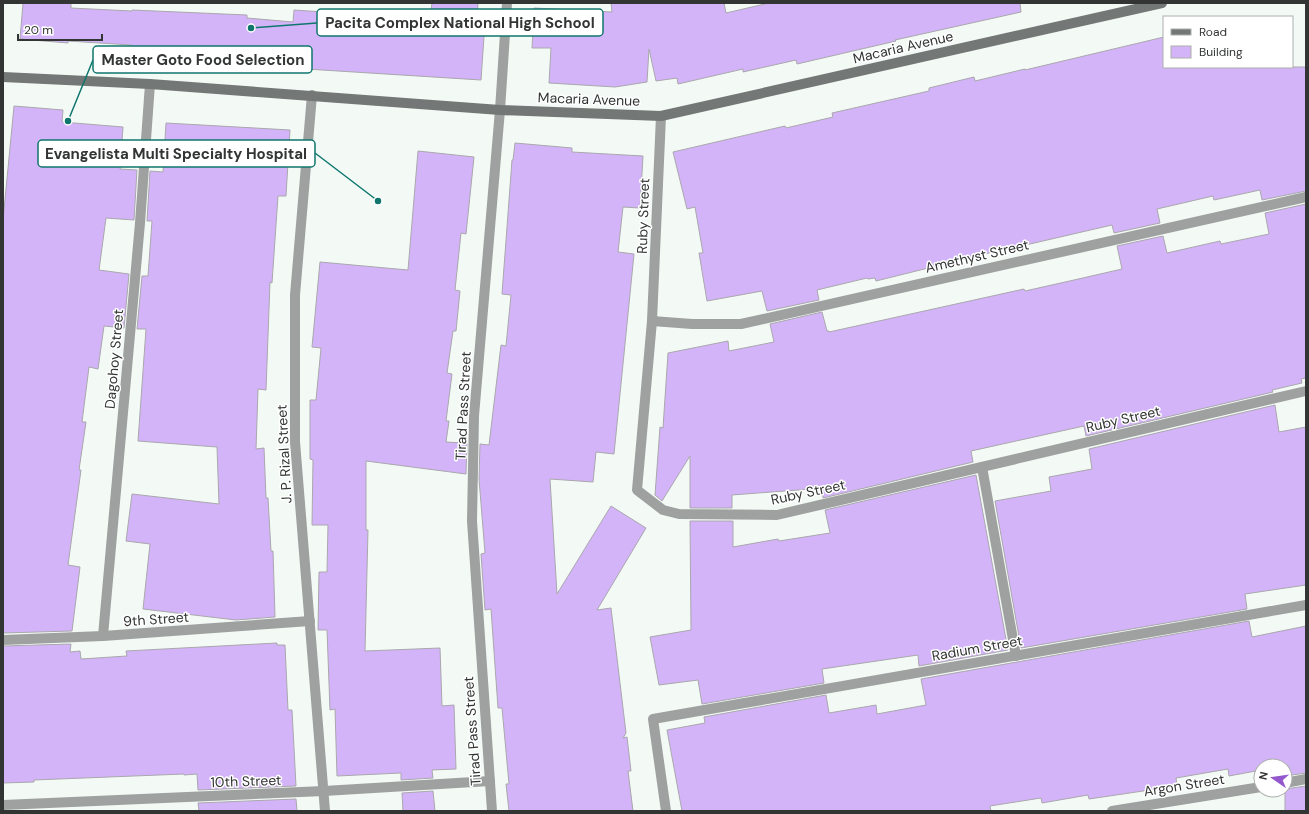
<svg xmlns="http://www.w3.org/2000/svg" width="1309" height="814" viewBox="0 0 1309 814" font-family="'DM Sans',sans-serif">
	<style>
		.building { fill: #d3b4f8; stroke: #aaa7ad }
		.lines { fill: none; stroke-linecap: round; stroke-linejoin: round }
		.street { stroke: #9ea19f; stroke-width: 10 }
		.secondary { stroke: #737775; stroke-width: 10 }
		.labels { text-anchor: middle; stroke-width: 3; stroke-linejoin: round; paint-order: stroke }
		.street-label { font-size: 14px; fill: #323534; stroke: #fff }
		.leader { fill: none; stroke: #0f766e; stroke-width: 1.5 }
		.callout-dot { fill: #0f766e; stroke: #fff; stroke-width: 1.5 }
		.callout { fill: #fff; stroke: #0f766e; stroke-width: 1.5 }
		.callout-label { font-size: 15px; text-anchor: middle; font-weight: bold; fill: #323534 }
	</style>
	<rect width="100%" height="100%" fill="#f3faf6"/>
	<g class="building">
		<polygon points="23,3 71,3 71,8 132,11 132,10 247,15 247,18 293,22 294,10 430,19 432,3 478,3 477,22 485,22 481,80 290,68 290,65 257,62 258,59 130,54 131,45 68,41 68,43 20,39"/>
		<polygon points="611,3 724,3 726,13 769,3 1020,3 1021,12 895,40 896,41 797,64 796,60 743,72 743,69 678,84 677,78 656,81 649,49 647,82 615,87 549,83 551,48 532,48 534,8 612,12"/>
		<polygon points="1164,37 1164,67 1306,67 1306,191 1262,200 1260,190 1214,200 1213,196 1157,209 1160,223 1114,233 1112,225 1017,247 1017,246 876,281 875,278 868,279 867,278 817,290 819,300 767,311 762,291 707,301 699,253 703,253 695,207 687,209 673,152 785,126 786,128 833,117 832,113 929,91 929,88 974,77 975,81 1025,69 1025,70"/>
		<polygon points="14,106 63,110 62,122 123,127 120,169 137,170 134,220 106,218 99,270 129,274 124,328 104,326 98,369 89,367 82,422 86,422 79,470 81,470 68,565 80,567 72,631 3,633 3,220"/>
		<polygon points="166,123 290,130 286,196 278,196 272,283 270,282 266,390 258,389 256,449 264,448 266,498 268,498 271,551 273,551 275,617 236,620 143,609 150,544 126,541 132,494 219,504 217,447 138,441 146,329 137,329 142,276 148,276 152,221 147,221 150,171 163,172"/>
		<polygon points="515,143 572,148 572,152 643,156 640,208 623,207 618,252 634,254 614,454 596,452 593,482 550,479 557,594 611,506 646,528 597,610 611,608 626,733 623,738 627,737 631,771 628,771 633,811 509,811 506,784 509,784 502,708 498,708 491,609 485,610 481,554 485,553 479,479 480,444 489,445 501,345 506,346 511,295 502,294 512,160 513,160"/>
		<polygon points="418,151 474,157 466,234 461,233 455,290 460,291 456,331 453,331 447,373 452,374 446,421 449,421 446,442 467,443 466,474 366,461 366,530 368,530 365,651 440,648 442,706 454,705 456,769 432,770 433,778 401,780 401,773 337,776 335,709 330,710 327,630 318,630 319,572 327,572 328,525 312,525 313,460 310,459 310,400 316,400 321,348 312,347 320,262 408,270"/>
		<polygon points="1306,204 1306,378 1301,379 1302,383 1272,390 1273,392 1086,436 1084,426 971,451 973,462 823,498 822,489 812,491 811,489 732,495 732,508 690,508 690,456 662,501 655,495 660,427 663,428 668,353 728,341 729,351 774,342 770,324 822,312 827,331 829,331 829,332 1024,289 1025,291 1074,280 1122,269 1117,246 1163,236 1167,253 1220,241 1221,244 1269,234 1265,213"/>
		<polygon points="1275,405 1279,432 1306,427 1306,585 1245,594 1247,609 1021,648 995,501 1051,491 1049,477 1092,469 1089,449"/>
		<polygon points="976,475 1008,650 919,666 918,655 822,669 824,683 702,704 698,680 659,685 650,637 691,630 690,521 733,521 733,547 778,539 779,541 830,533 825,510"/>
		<polygon points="1249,621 1252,637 1306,626 1306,773 1285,776 1285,765 1261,766 1261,770 1229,776 1228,769 1176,778 1177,786 1089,799 1088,795 1042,803 1041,798 990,806 991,811 682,811 667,730 705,723 704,717 826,695 829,713 876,705 877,714 926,705 921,679"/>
		<polygon points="277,643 277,645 285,645 288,710 292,710 296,786 198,790 197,774 184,775 184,774 34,780 34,782 3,783 3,646 71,644 70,652 80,651 81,659 127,656 126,651"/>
		<polygon points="1306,786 1306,811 1285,811 1285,789"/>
		<polygon points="433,791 435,811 403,811 402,793"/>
		<polygon points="296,799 297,811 199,811 198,803"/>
	</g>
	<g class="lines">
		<g class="street">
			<polyline points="312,95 295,295 295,442 325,811"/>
			<polyline points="661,116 652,321 637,490 663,510 679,514 777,515 1306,391"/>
			<polyline points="652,321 692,324 741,324 1306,197"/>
			<polyline points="982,467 1016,656"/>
			<polyline points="103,636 140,223 150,84"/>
			<polyline points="3,640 103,636 310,621"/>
			<polyline points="1285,783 1306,779"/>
			<polyline points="3,805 324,791 490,781"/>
			<polyline points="492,811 472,521 474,416 500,110 507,3"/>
			<polyline points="666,811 653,719 1306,605"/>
			<polyline points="1112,811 1261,787"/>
		</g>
		<polyline class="secondary" points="3,77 150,84 500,110 661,116 1162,3"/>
	</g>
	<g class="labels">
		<g class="street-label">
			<text transform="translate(903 47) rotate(-13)" y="5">Macaria Avenue</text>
			<text transform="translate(589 99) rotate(2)" y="5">Macaria Avenue</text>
			<text transform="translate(643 216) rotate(-88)" y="5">Ruby Street</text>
			<text transform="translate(977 256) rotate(-13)" y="5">Amethyst Street</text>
			<text transform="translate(114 359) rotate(-85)" y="5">Dagohoy Street</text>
			<text transform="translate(463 406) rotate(-87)" y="5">Tirad Pass Street</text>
			<text transform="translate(1123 419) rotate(-13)" y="5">Ruby Street</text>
			<text transform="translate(284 454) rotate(-93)" y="5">J. P. Rizal Street</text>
			<text transform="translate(808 492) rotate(-12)" y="5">Ruby Street</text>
			<text transform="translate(156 619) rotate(-4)" y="5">9th Street</text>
			<text transform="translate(977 648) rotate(-10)" y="5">Radium Street</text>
			<text transform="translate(472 731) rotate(-94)" y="5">Tirad Pass Street</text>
			<text transform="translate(246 781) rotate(-2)" y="5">10th Street</text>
			<text transform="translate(1184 785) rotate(-9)" y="5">Argon Street</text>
		</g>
	</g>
	<path class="leader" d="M251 28L317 23M68 121L93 60M378 201L315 153"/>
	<g class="callout-dot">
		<circle cx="251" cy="28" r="4"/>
		<circle cx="68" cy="121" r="4"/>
		<circle cx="378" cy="201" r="4"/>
	</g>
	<g class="callout">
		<rect x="317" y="9" width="286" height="27" rx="4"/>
		<rect x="93" y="46" width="219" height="27" rx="4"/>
		<rect x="38" y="140" width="277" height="27" rx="4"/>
	</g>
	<g class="callout-label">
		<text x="460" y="28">Pacita Complex National High School</text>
		<text x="203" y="65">Master Goto Food Selection</text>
		<text x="176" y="159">Evangelista Multi Specialty Hospital</text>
	</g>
	<rect width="1309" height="814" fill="none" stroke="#323534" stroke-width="8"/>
	<rect x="1163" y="16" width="130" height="52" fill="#ffffff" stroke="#adaeae"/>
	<rect x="1171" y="29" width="20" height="6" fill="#737775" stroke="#adaeae"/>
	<text x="1199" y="36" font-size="12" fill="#323534">Road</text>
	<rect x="1171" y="46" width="20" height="12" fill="#d3b4f8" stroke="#adaeae"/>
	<text x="1199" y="56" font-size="12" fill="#323534">Building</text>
	<g transform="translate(1273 778) rotate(283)"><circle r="19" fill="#ffffff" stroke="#adaeae"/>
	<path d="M0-3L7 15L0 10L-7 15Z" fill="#9458ce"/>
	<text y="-6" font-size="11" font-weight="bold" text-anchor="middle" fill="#323534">N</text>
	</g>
	<path d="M18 34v6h84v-6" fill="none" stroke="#323534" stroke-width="2"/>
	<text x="24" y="34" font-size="12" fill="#323534" stroke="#ffffff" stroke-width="3" paint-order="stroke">20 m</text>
</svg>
